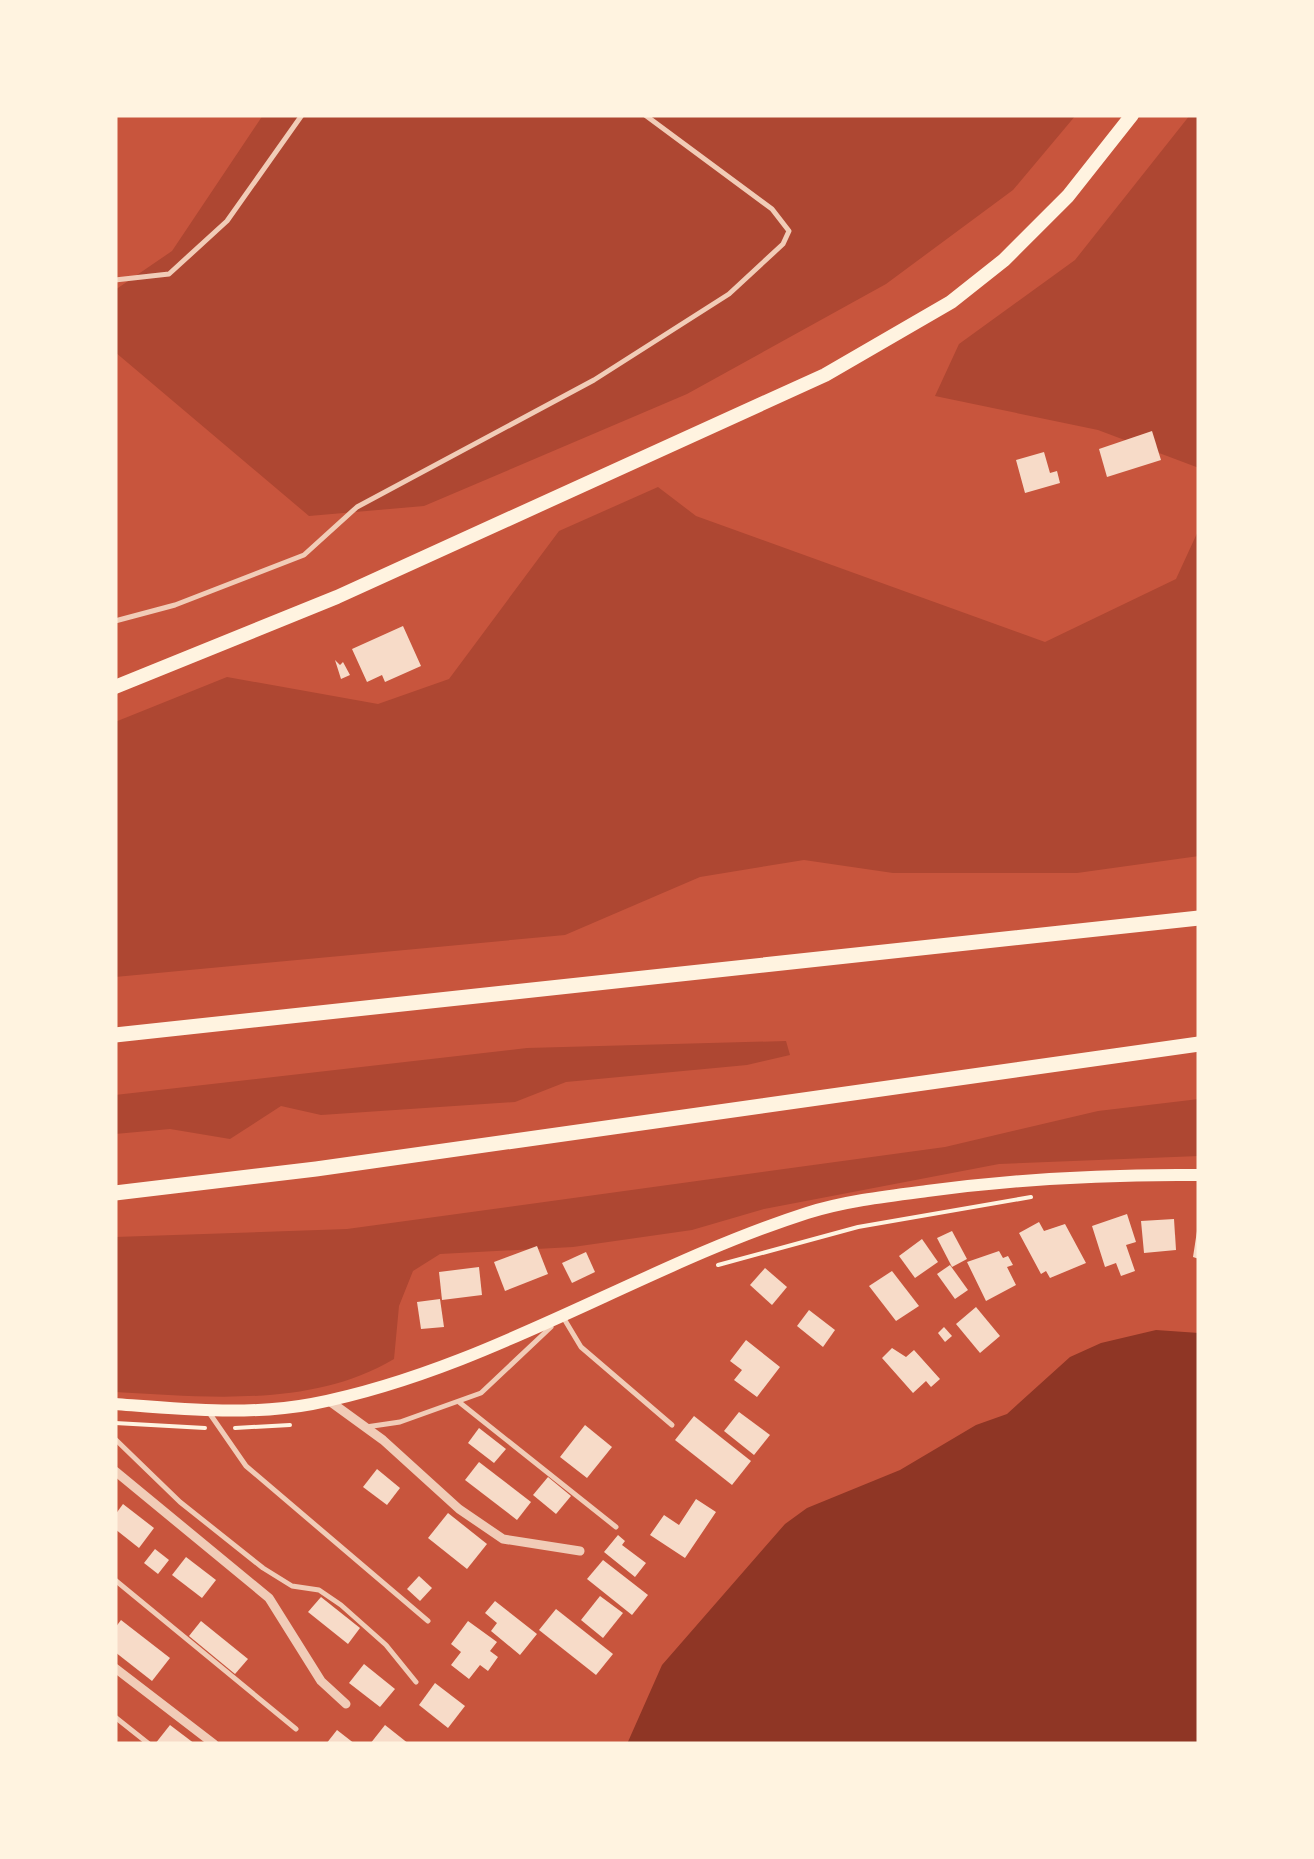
<svg xmlns="http://www.w3.org/2000/svg" width="1314" height="1859" viewBox="0 0 1314 1859" font-family="Ubuntu,sans-serif">
	<style>
		.green { fill: #ae4732 }
		.water { fill: #8f3625 }
		.building { fill: #f7dbc8 }
		.lines { fill: none; stroke-linecap: round; stroke-linejoin: round }
		.path { stroke: #fff3e0; stroke-width: 4 }
		.service { stroke: #f1ccb7; stroke-width: 5 }
		.minor { stroke: #f1ccb7; stroke-width: 9 }
		.secondary { stroke: #fff3e0; stroke-width: 12 }
		.primary { stroke: #fff3e0; stroke-width: 14 }
		.motorway { stroke: #fff3e0; stroke-width: 15 }
	</style>
	<rect width="100%" height="100%" fill="#c8553d"/>
	<g class="green">
		<polygon points="263,115 1076,115 1013,190 886,284 687,394 424,506 309,516 115,352 115,290 172,251"/>
		<polygon points="1190,115 1199,115 1199,468 1098,430 935,396 959,344 1075,260"/>
		<polygon points="658,487 696,516 1045,642 1176,579 1199,529 1199,856 1077,873 893,873 804,860 700,877 565,935 115,977 115,722 227,677 378,704 449,679 559,531"/>
		<polygon points="786,1041 790,1055 747,1065 566,1082 515,1102 321,1115 281,1106 230,1139 170,1129 115,1134 115,1095 527,1048"/>
		<path d="M1199 1099V1156L999 1164 764 1209 692 1230 573 1247 440 1254 413 1271 399 1306 394 1359C312 1408 207 1397 115 1392V1237L347 1229 945 1147 1098 1111Z"/>
	</g>
	<polygon class="water" points="1156,1330 1199,1333 1199,1744 627,1744 662,1665 785,1524 807,1508 900,1470 976,1425 1007,1414 1070,1357 1101,1343"/>
	<g class="building">
		<polygon points="1152,431 1161,460 1107,477 1099,449"/>
		<polygon points="1044,452 1050,473 1057,471 1060,483 1025,493 1016,460"/>
		<polygon points="403,626 421,666 385,682 382,675 367,682 352,649"/>
		<polygon points="335,660 340,665 343,662 350,675 341,679"/>
		<polygon points="1127,1214 1136,1242 1126,1245 1135,1271 1121,1276 1116,1263 1105,1267 1092,1226"/>
		<polygon points="1174,1219 1176,1250 1144,1253 1141,1221"/>
		<polygon points="1039,1222 1044,1231 1065,1224 1086,1263 1050,1278 1046,1271 1041,1274 1019,1233"/>
		<polygon points="952,1231 967,1259 952,1267 937,1238"/>
		<polygon points="1197,1231 1199,1231 1199,1259 1193,1257"/>
		<polygon points="922,1239 938,1262 915,1278 899,1256"/>
		<polygon points="537,1246 548,1274 505,1291 494,1262"/>
		<polygon points="999,1251 1003,1258 1008,1256 1013,1265 1007,1267 1016,1285 986,1301 967,1262"/>
		<polygon points="586,1252 595,1272 572,1283 562,1263"/>
		<polygon points="950,1265 968,1290 955,1299 937,1274"/>
		<polygon points="479,1267 482,1295 442,1300 439,1272"/>
		<polygon points="765,1268 787,1287 772,1305 750,1285"/>
		<polygon points="892,1271 919,1306 896,1321 869,1286"/>
		<polygon points="440,1299 444,1327 421,1329 417,1302"/>
		<polygon points="976,1307 1000,1336 980,1353 956,1324"/>
		<polygon points="809,1310 835,1330 823,1347 797,1326"/>
		<polygon points="944,1327 952,1336 945,1342 938,1333"/>
		<polygon points="746,1340 780,1367 757,1397 734,1380 742,1370 730,1361"/>
		<polygon points="892,1348 906,1357 914,1350 940,1379 931,1387 926,1381 913,1393 882,1358"/>
		<polygon points="739,1412 770,1435 754,1455 724,1431"/>
		<polygon points="694,1416 751,1461 732,1485 675,1440"/>
		<polygon points="585,1425 612,1447 587,1478 560,1457"/>
		<polygon points="479,1428 506,1449 494,1463 468,1443"/>
		<polygon points="479,1462 531,1502 517,1520 465,1480"/>
		<polygon points="377,1469 400,1488 387,1505 363,1487"/>
		<polygon points="548,1477 571,1496 556,1514 533,1495"/>
		<polygon points="696,1499 716,1512 685,1558 650,1535 664,1515 679,1525"/>
		<polygon points="123,1504 154,1528 139,1548 115,1529 115,1515"/>
		<polygon points="448,1513 487,1544 467,1569 428,1538"/>
		<polygon points="618,1535 625,1541 622,1545 646,1563 635,1577 604,1552"/>
		<polygon points="155,1549 169,1560 158,1574 144,1563"/>
		<polygon points="186,1557 216,1580 202,1598 172,1575"/>
		<polygon points="603,1560 648,1595 632,1615 587,1579"/>
		<polygon points="419,1576 432,1588 420,1601 407,1589"/>
		<polygon points="600,1596 623,1613 603,1638 581,1620"/>
		<polygon points="321,1597 360,1628 348,1644 308,1612"/>
		<polygon points="495,1601 537,1634 520,1655 491,1631 497,1623 485,1613"/>
		<polygon points="556,1609 613,1654 596,1675 539,1630"/>
		<polygon points="121,1620 170,1658 152,1681 115,1652 115,1628"/>
		<polygon points="201,1621 248,1659 235,1674 189,1636"/>
		<polygon points="468,1621 497,1642 490,1651 498,1657 488,1671 480,1665 469,1679 451,1665 461,1652 451,1644"/>
		<polygon points="364,1664 395,1689 380,1707 349,1683"/>
		<polygon points="435,1683 465,1706 448,1728 419,1705"/>
		<polygon points="170,1725 195,1744 155,1744"/>
		<polygon points="385,1725 409,1744 370,1744"/>
		<polygon points="337,1730 355,1744 326,1744"/>
	</g>
	<g class="lines">
		<g class="path">
			<polyline points="718,1265 858,1227 1031,1197"/>
			<polyline points="115,1423 205,1428"/>
			<polyline points="235,1428 290,1425"/>
		</g>
		<g class="service">
			<polyline points="115,280 169,274 227,221 302,115"/>
			<polyline points="115,621 175,605 304,555 357,507 594,380 729,294 783,244 789,231 772,209 645,115"/>
			<polyline points="563,1317 581,1347 672,1425"/>
			<polyline points="459,1402 616,1527"/>
			<polyline points="210,1414 246,1466 428,1621"/>
			<polyline points="366,1427 400,1422 481,1393 551,1327"/>
			<polyline points="115,1439 180,1502 263,1568 292,1586 319,1590 341,1605 386,1645 416,1682"/>
			<polyline points="115,1580 296,1729"/>
			<polyline points="115,1717 149,1744"/>
		</g>
		<g class="minor">
			<polyline points="328,1400 383,1440 459,1509 503,1539 580,1551"/>
			<polyline points="115,1471 269,1598 321,1681 346,1704"/>
			<polyline points="115,1668 214,1744"/>
		</g>
		<path class="secondary" d="M115 1404C180 1409 248 1416 312 1404 487 1370 639 1267 807 1213 845 1201 888 1196 927 1191 1018 1179 1106 1174 1199 1175"/>
		<polyline class="primary" points="115,687 337,597 825,375 951,302 1004,260 1068,196 1132,115"/>
		<g class="motorway">
			<polyline points="115,1035 1199,918"/>
			<polyline points="115,1193 316,1169 1199,1044"/>
		</g>
	</g>
	<rect width="1314" height="1859" fill="none" stroke="#fff3e0" stroke-width="235"/>
</svg>
